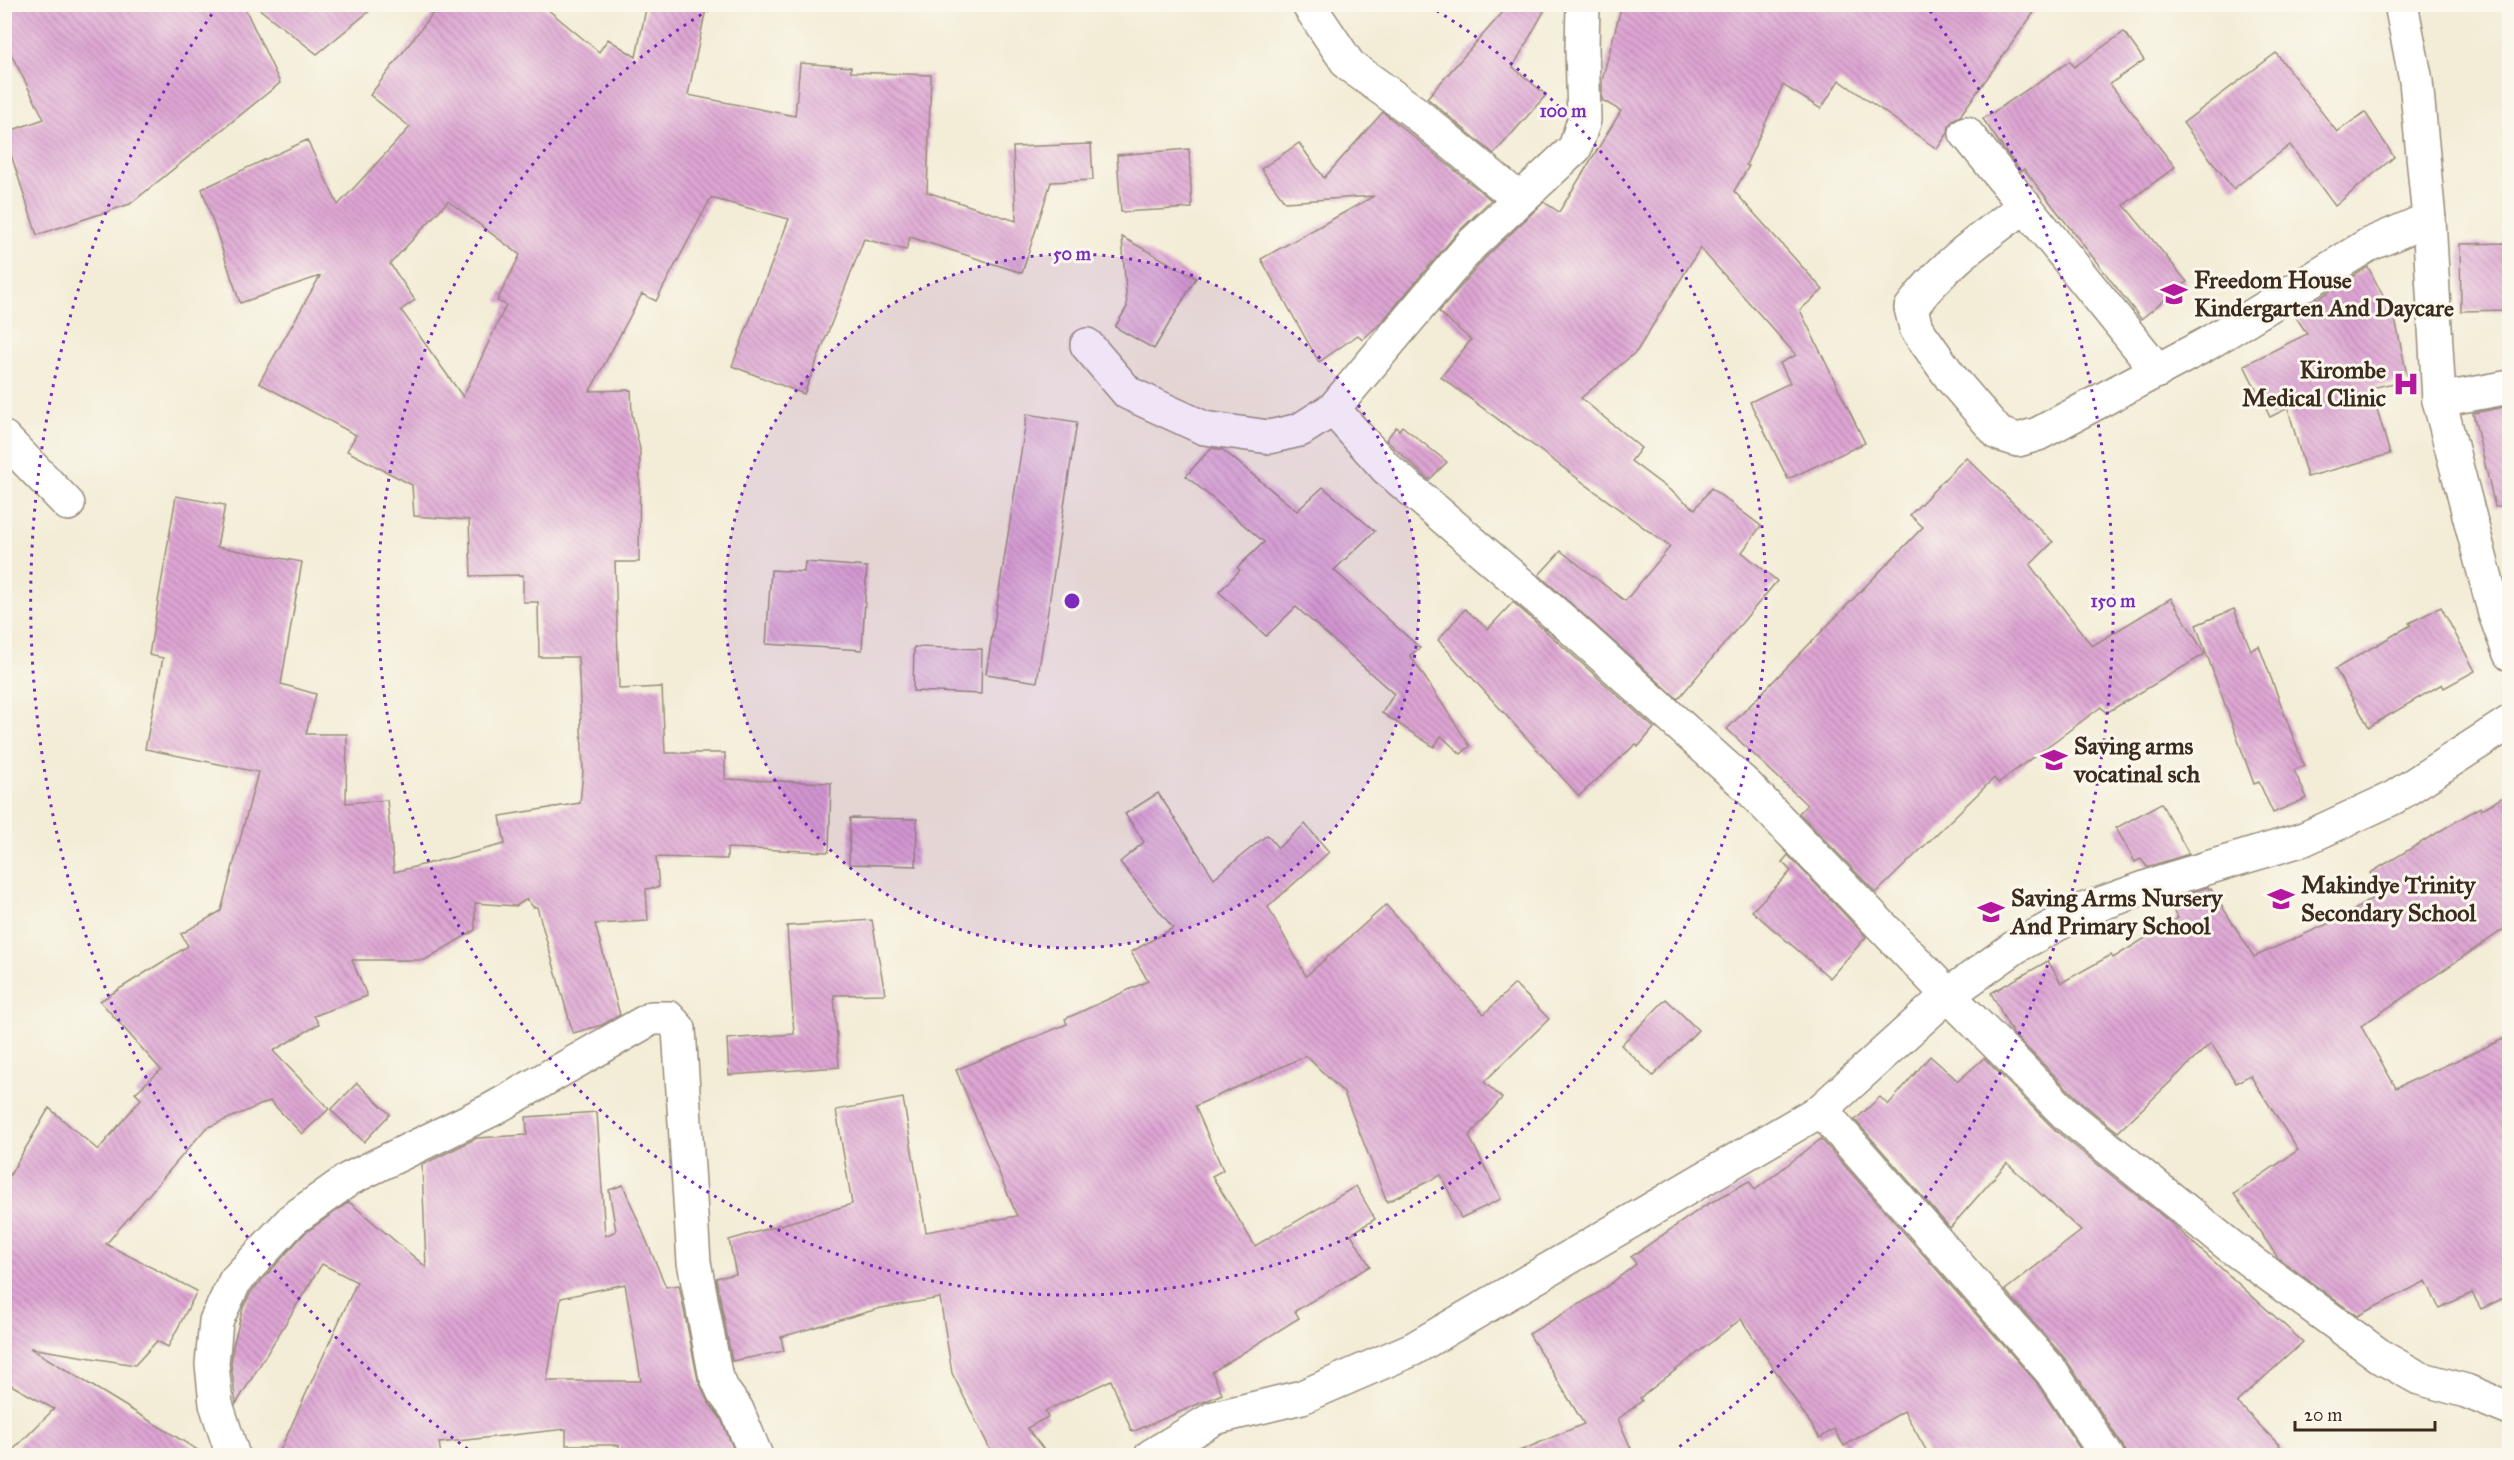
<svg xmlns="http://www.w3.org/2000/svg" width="2514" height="1460" viewBox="0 0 2514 1460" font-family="'IM FELL Great Primer',serif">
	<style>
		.building { fill: url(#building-back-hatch); fill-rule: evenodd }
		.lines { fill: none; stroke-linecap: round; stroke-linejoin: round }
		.minor-casing { stroke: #978c7a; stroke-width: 36 }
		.minor { stroke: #fff; stroke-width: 33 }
		.ring { fill: none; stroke: #7b2cbf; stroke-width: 3; stroke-dasharray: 3 6 }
		.labels { text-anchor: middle; stroke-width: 6; stroke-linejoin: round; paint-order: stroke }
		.poi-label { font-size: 24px; font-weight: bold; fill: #3b2a1e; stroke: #fbf7ec; text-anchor: start }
		.centre { fill: #7b2cbf; stroke: #fbf7ec; stroke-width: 3 }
		.ring-label { font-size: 18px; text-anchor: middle; font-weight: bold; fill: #7b2cbf; stroke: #fbf7ec; stroke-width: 6; stroke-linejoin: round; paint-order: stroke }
	</style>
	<defs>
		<pattern id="building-back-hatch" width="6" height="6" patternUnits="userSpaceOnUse" patternTransform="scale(1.5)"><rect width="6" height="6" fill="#dea5d4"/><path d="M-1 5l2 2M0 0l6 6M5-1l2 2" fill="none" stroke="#b587ab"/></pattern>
	</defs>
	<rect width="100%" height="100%" fill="#fbf7ec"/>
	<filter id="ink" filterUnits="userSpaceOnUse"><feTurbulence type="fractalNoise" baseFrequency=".0167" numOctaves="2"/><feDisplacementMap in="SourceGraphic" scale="12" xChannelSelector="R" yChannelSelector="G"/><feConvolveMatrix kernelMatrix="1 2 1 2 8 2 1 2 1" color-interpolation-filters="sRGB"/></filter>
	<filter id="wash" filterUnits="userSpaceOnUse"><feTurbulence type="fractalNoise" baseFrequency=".008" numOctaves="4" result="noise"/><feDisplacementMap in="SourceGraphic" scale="24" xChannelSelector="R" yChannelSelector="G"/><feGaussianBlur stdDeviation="1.35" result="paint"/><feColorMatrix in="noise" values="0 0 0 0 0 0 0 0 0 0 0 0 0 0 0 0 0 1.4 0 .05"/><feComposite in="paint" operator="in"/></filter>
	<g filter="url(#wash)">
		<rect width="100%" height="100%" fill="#f3edd7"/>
		<g id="blocks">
			<g class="building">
				<polygon points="19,4 243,4 280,83 130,204 37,235 4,133 44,119 4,40 4,10"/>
				<polygon points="253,4 378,4 317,54"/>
				<path d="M440 4H541L599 52 608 39 636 57 647 4H707L688 95 795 116 800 63 851 67V72L931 75 927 192 1016 221 1013 147 1091 144 1093 180 1051 182 1022 273 910 237 906 250 864 239 804 394 732 366 789 219 711 198 656 301 642 294 590 391 631 390 632 414 640 449 639 562H615L619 689 662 687 665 753H725V779L831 783 829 852 727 848V859L656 857 659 887 646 889 648 921 595 924 620 1015 602 1025 573 1033 537 907H533L527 899 516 906 475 903V930L425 960H352L367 996 314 1016 319 1024 273 1051 329 1109 302 1134 270 1101 206 1128 106 1244 197 1291 168 1347 157 1341 135 1365 30 1348 206 1455H8L54 1409 4 1381V1185L49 1108 98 1150 141 1099 135 1093 161 1070 100 1001 188 946 181 934 221 911 258 772 145 749 163 658 149 655 176 496 225 505 217 547 302 562 281 684 316 694 306 734H347L346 803 387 800 394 872 505 844 500 816 580 803 583 772 578 657H539L538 602H523V575L471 576 469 520 414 516 412 485 347 451 356 435 259 383 320 276 240 303 202 189 307 140 338 205 410 127 370 95ZM448 201 520 255 497 301 506 305 463 397 401 310 415 300 390 264Z"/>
				<polygon points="1510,4 1548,4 1513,67 1546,95 1494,154 1427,98"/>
				<polygon points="1622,4 2040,4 1960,116 1954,119 1949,126 1948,133 1937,149 1839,80 1821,109 1783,85 1746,165 1749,166 1734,191 1823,290 1800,310 1865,443 1788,479 1750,402 1790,383 1780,363 1796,355 1700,248 1637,351 1581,398 1641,448 1631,461 1695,509 1711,488 1761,526 1742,552 1777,581 1678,699 1539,575 1561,551 1625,601 1670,547 1441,377 1471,340 1439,312 1485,258 1544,202 1559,212 1621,111 1602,100 1602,80"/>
				<polygon points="2124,32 2144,60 2110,84 2175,167 2124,205 2187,282 2141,319 2024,169 2021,171 2007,154 1983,119 2070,61 2074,67"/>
				<polygon points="2276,53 2337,132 2365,112 2394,157 2335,206 2290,145 2233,189 2183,123"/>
				<polygon points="1383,112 1491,200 1457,233 1381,323 1362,340 1358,335 1319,362 1261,259 1374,196 1285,202 1261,169 1299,143 1324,178"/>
				<polygon points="1189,149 1192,208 1121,212 1117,155"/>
				<polygon points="1122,237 1196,278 1154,349 1115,327 1127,307"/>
				<polygon points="2510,243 2510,310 2461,311 2460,244"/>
				<polygon points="2368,267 2395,319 2408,380 2371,388 2390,454 2307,477 2288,408 2270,417 2244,365 2307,334 2294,314"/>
				<polygon points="2510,406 2510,505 2495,507 2473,413"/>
				<polygon points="1027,414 1077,422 1037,682 986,674"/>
				<polygon points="1402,426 1447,462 1429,480 1386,440 1396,427 1399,430"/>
				<polygon points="1211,448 1223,450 1297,511 1323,487 1375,531 1334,570 1420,648 1410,655 1470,746 1461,754 1441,736 1434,747 1382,713 1394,694 1296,607 1266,636 1219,592 1240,570 1237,568 1264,542 1186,476"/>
				<polygon points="1966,457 2053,542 2030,565 2092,646 2171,598 2205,654 2106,713 2101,707 1998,783 1994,778 1876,893 1799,813 1807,805 1727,729 1923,527 1910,515"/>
				<polygon points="805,562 867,567 862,650 766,644 771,570 804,572"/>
				<polygon points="1513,602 1654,728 1638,747 1636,744 1579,796 1438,640 1465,609 1488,629"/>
				<polygon points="2441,607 2475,671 2444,688 2442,684 2369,727 2335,669 2411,625 2409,623"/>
				<polygon points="2234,609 2251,650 2259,646 2304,766 2294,770 2307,798 2273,813 2259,782 2254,784 2196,625"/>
				<polygon points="914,647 982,649 981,694 913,691"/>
				<polygon points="1158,793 1214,878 1267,835 1278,848 1305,824 1329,852 1268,907 1306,976 1386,905 1484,1014 1515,984 1549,1019 1484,1082 1502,1098 1469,1136 1501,1199 1461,1218 1441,1175 1387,1202 1344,1093 1306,1056 1195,1106 1223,1170 1212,1176 1255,1246 1356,1186 1375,1219 1351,1234 1370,1266 1295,1311 1299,1318 1212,1372 1222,1394 1132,1432 1111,1380 1045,1411 1048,1417 1027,1428 1048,1455 993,1455 952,1373 940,1298 881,1308 781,1337 784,1351 732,1361 716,1278 736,1274 729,1240 852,1204 836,1110 903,1098 926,1232 1017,1216 956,1070 1067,1024 1065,1019 1148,981 1131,952 1173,928 1120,862 1144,842 1125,814"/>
				<polygon points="2510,793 2510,925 2361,1026 2396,1088 2510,1036 2510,1295 2481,1309 2472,1293 2439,1308 2426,1281 2357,1316 2278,1258 2234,1194 2298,1150 2250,1075 2236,1083 2211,1043 2118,1132 2081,1102 2013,1034 1991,993 2048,961 2061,983 2111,955 2113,958 2178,918 2167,900 2208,887 2209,890 2211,889 2254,957 2345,916 2382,892 2370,873 2480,807 2481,810"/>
				<polygon points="2161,803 2189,854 2147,867 2141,859 2135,862 2116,828"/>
				<polygon points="850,818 917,819 916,866 849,864"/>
				<polygon points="1788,855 1866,937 1830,978 1752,911 1791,871 1782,862"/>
				<polygon points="872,920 885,994 834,995 839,1067 729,1075 727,1039 794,1034 787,926"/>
				<polygon points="1666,999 1698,1030 1653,1076 1621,1045"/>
				<polygon points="1930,1056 1958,1081 1984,1058 2056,1131 2170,1222 2303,1342 2237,1402 2289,1455 2126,1455 2123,1446 2067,1361 2005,1290 2081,1231 2007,1163 1950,1228 1855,1120 1880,1097 1888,1105"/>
				<polygon points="357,1083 390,1114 364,1142 331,1110"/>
				<path d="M597 1112 605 1236 616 1231 609 1190 623 1185 666 1287 679 1285 698 1380 708 1402 721 1419 736 1455H618L619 1445H566V1429L439 1443 441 1455H278L357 1282 322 1264 236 1404 231 1364 233 1346 243 1308 251 1292 305 1233 349 1202 426 1267 422 1165 477 1138 527 1135 526 1117ZM625 1284 641 1381H547L561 1298Z"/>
				<polygon points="1821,1139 2036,1382 2084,1455 1929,1455 1904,1411 1844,1446 1834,1429 1820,1438 1741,1319 1640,1398 1642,1401 1618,1419 1634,1455 1510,1455 1584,1424 1529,1334 1600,1292 1636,1264 1631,1257 1703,1207 1749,1181 1755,1190"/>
			</g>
		</g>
	</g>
	<g filter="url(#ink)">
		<use href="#blocks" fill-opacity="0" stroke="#978c7a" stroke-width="1.5"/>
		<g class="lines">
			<g class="minor-casing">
				<g id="minor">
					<polyline points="1308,4 1349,65 1413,111 1519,199"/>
					<polyline points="2401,4 2416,81 2429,219 2439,400 2495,614 2510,654"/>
					<polyline points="1966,133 2158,371"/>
					<path d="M2025 206C1983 237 1942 265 1911 308L1916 328 1952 379 1999 434 2018 440 2038 434 2205 345 2368 245 2429 219"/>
					<polyline points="1087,345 1128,393 1204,428 1269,437 1300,430 1333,409 1471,245 1575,148 1584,120 1582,48 1583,4"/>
					<polyline points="2439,400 2510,387"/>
					<polyline points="1333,409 1386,468 1566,623 1747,786 1948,995 2068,1116 2230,1246 2383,1358 2419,1378 2466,1391 2510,1409"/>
					<polyline points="4,438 68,504"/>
					<polyline points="1821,1110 2051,1371 2107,1456"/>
					<polyline points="233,1456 216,1404 212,1364 216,1321 235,1281 293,1219 349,1179 491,1110 652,1018 669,1018 679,1029 694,1262 715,1373 723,1391 737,1410 756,1456"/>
					<polyline points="1151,1456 1214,1418 1302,1397 1413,1349 1821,1110 1948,995 2015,947 2086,909 2170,879 2304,839 2393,798 2510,722"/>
				</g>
			</g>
			<use href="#minor" class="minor"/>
		</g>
	</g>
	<circle cx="1072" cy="601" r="347" fill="#7b2cbf" fill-opacity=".12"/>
	<g class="ring">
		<circle cx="1072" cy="601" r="347"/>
		<path d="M1429 6A694 694 0 1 1 715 6"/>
		<path d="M475 1454A1041 1041 0 0 1 214 11M1930 11A1041 1041 0 0 1 1669 1454"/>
	</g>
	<defs>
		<g id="school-bare" transform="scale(2.07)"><path d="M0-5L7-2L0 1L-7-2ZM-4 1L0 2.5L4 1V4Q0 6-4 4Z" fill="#b5179e" stroke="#fbf7ec" stroke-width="2.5" paint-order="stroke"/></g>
		<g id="hospital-bare" transform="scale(2.07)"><path d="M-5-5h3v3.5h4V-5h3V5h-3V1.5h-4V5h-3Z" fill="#b5179e" stroke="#fbf7ec" stroke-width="2.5" paint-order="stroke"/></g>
	</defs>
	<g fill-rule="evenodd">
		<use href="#school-bare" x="2174" y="294"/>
		<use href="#hospital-bare" x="2406" y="384"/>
		<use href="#school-bare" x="2054" y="760"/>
		<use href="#school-bare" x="2281" y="899"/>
		<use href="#school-bare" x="1991" y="912"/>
	</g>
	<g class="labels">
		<g class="poi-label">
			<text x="2194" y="288">Freedom House<tspan x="2194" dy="28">Kindergarten And Daycare</tspan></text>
			<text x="2386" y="378" text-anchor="end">Kirombe<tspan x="2386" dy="28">Medical Clinic</tspan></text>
			<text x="2074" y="754">Saving arms<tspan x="2074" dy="28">vocatinal sch</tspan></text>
			<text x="2301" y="893">Makindye Trinity<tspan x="2301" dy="28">Secondary School</tspan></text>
			<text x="2011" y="906">Saving Arms Nursery<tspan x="2011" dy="28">And Primary School</tspan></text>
		</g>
	</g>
	<circle cx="1072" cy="601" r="9" class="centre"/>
	<g class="ring-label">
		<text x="1563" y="117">100 m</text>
		<text x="1072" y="260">50 m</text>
		<text x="2113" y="607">150 m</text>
	</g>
	<rect width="2514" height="1460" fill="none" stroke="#fbf7ec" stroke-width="24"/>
	<path d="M2295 1421v9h140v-9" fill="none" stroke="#3b2a1e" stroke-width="3"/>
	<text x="2304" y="1421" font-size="18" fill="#3b2a1e" stroke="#fbf7ec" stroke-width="4.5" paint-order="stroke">20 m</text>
</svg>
